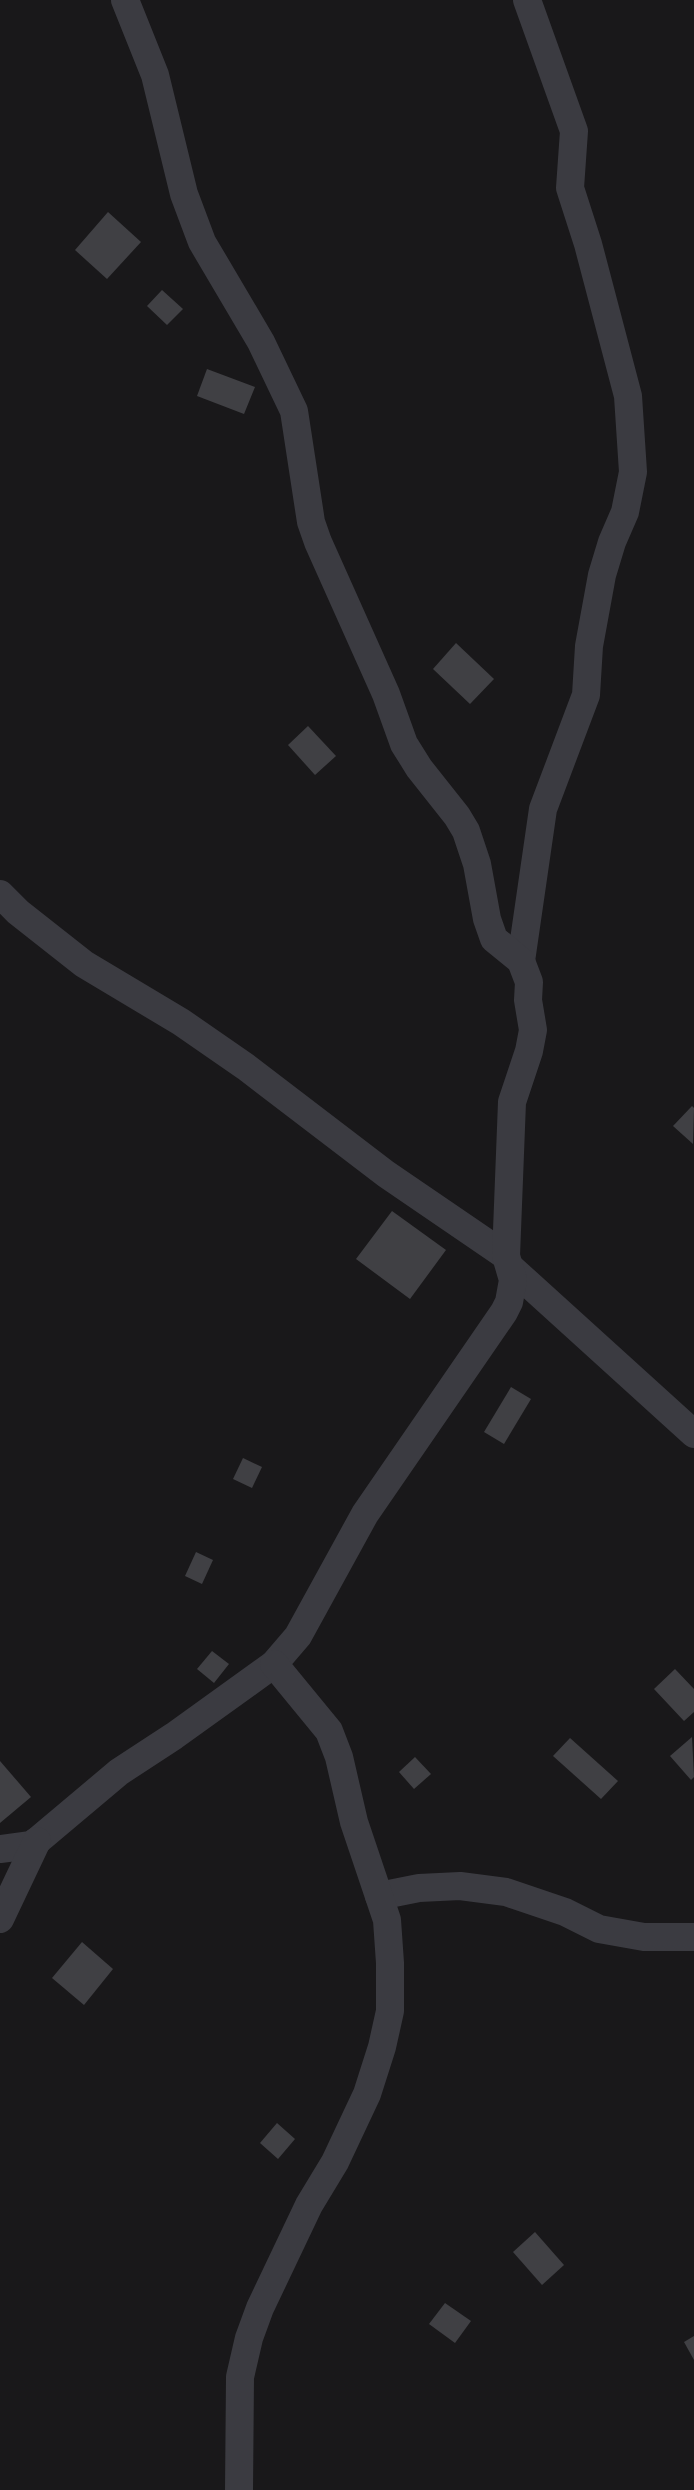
<svg xmlns="http://www.w3.org/2000/svg" width="694" height="2490" viewBox="0 0 694 2490" font-family="'Golos Text',sans-serif">
	<style>
		.building { fill: #404044 }
		.lines { fill: none; stroke-linecap: round; stroke-linejoin: round }
		.minor { stroke: #3b3b41; stroke-width: 28 }
	</style>
	<rect width="100%" height="100%" fill="#19181a"/>
	<g class="building">
		<polygon points="108,212 141,242 107,279 75,250"/>
		<polygon points="162,290 183,309 167,325 147,306"/>
		<polygon points="207,369 255,387 244,414 197,396"/>
		<polygon points="456,643 494,679 470,704 433,669"/>
		<polygon points="308,726 336,756 315,775 288,745"/>
		<polygon points="692,1106 694,1108 693,1144 673,1126"/>
		<polygon points="392,1211 446,1250 410,1299 356,1259"/>
		<polygon points="511,1387 531,1399 504,1444 484,1432"/>
		<polygon points="243,1458 262,1467 252,1488 233,1479"/>
		<polygon points="196,1552 213,1560 202,1584 185,1576"/>
		<polygon points="212,1651 229,1664 214,1683 197,1669"/>
		<polygon points="675,1669 694,1689 694,1712 684,1721 654,1689"/>
		<polygon points="692,1737 694,1777 691,1780 670,1756"/>
		<polygon points="570,1738 618,1781 601,1799 553,1756"/>
		<polygon points="415,1757 431,1774 414,1789 399,1772"/>
		<polygon points="0,1761 31,1797 0,1823"/>
		<polygon points="82,1942 113,1969 84,2005 52,1978"/>
		<polygon points="277,2123 295,2139 278,2159 260,2143"/>
		<polygon points="535,2232 564,2265 542,2285 513,2252"/>
		<polygon points="445,2303 471,2321 455,2343 429,2324"/>
		<polygon points="694,2336 694,2360 684,2342"/>
	</g>
	<g class="lines">
		<g class="minor">
			<polyline points="0,894 18,912 84,964 181,1022 246,1067 386,1174 506,1256"/>
			<polyline points="521,961 543,809 586,695 589,646 602,575 612,542 625,512 633,472 628,396 588,244 570,188 574,131 527,0"/>
			<polyline points="510,1267 694,1434"/>
			<polyline points="0,1849 31,1845 37,1841 119,1772 174,1736 274,1664 298,1636 365,1514 504,1312 509,1302 513,1280 506,1256 512,1102 529,1051 533,1030 528,1000 529,982 521,961 494,939 487,919 477,864 466,831 457,816 419,768 404,744 386,694 318,542 311,522 294,411 261,342 202,242 184,194 155,75 125,0"/>
			<polyline points="379,1896 419,1888 460,1886 506,1892 565,1912 599,1929 644,1937 694,1937"/>
			<polyline points="0,1919 37,1841"/>
			<polyline points="239,2490 240,2377 249,2338 260,2308 309,2205 335,2162 367,2094 382,2047 390,2011 390,1963 387,1920 354,1822 339,1757 329,1731 274,1664"/>
		</g>
	</g>
</svg>
